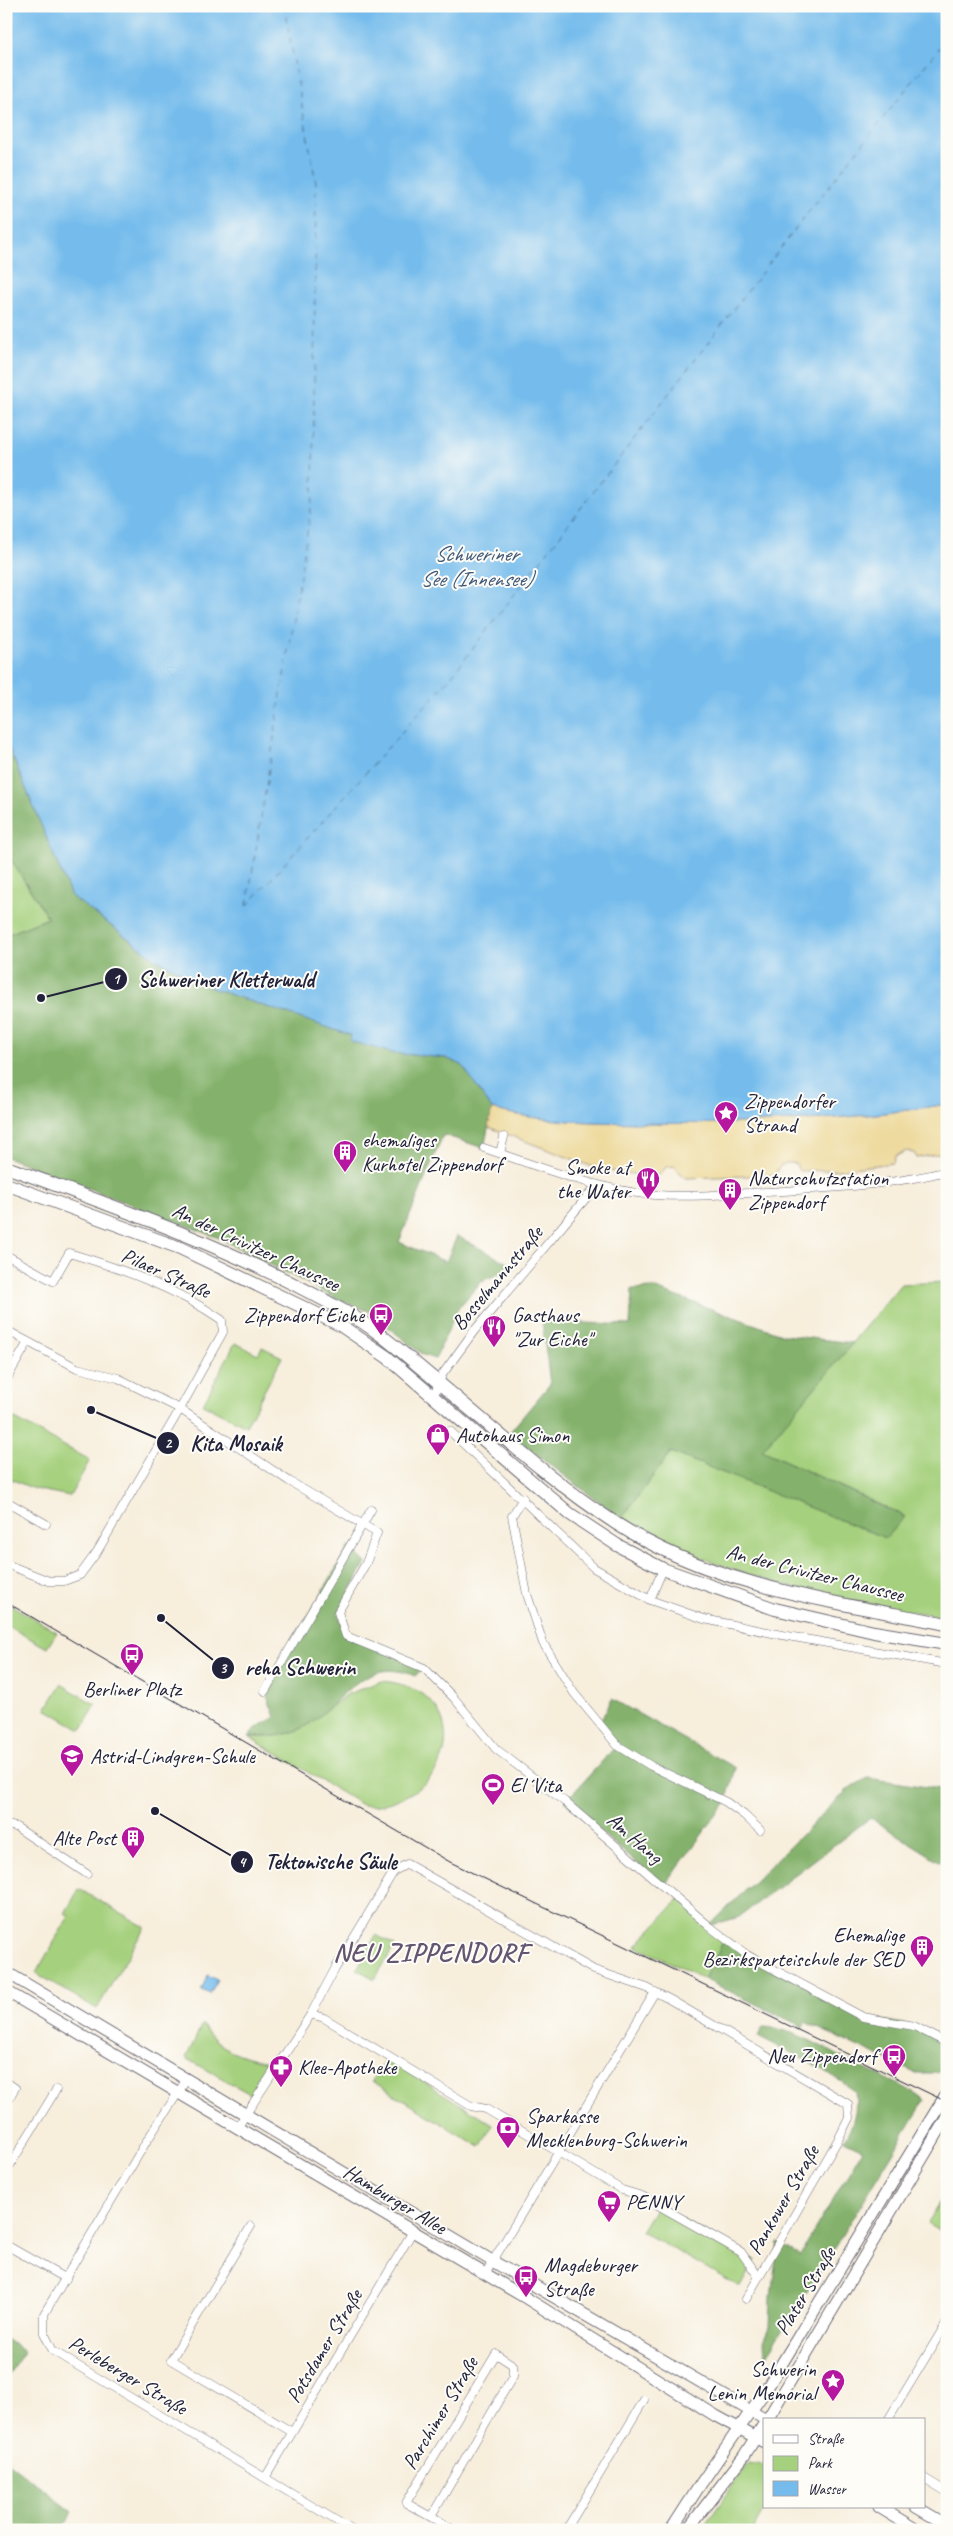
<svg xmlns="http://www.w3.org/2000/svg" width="953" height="2536" viewBox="0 0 953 2536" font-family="Caveat,sans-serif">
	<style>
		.green { fill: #a5d07d; stroke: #64795c }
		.forest { fill: #84b26c; stroke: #536a54 }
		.sand { fill: #eeda9e; stroke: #887e6c }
		.water { fill: #75bcec; stroke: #4c6f94 }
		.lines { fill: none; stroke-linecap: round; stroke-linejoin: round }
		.ferry { stroke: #3f5879; stroke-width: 1; stroke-dasharray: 6 5; stroke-linecap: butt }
		.street-casing { stroke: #6d6973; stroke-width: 9 }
		.secondary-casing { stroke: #6d6973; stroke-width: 13 }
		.primary-casing { stroke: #6d6973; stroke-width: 14 }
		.street { stroke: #fff; stroke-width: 8 }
		.secondary { stroke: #fff; stroke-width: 11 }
		.primary { stroke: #fff; stroke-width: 12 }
		.tram { stroke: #22223b; stroke-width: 1 }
		.labels { text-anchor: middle; stroke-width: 4; stroke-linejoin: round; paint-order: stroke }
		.poi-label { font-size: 21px; fill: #22223b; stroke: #fdfcf7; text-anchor: start }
		.street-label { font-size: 21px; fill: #22223b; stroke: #fdfcf7 }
		.water-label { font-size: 22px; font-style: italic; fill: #3f5879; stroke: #fdfcf7 }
		.district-label { font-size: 26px; font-weight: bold; letter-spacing: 1px; fill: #645571; stroke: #fdfcf7 }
		.leader { fill: none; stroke: #22223b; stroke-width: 2 }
		.callout-dot { fill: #22223b; stroke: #fdfcf7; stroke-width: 2 }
		.mark-label { font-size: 15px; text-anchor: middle; font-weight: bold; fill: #fff }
		.callout-label { font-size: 22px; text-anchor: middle; font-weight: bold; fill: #22223b; stroke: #fdfcf7; stroke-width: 4; stroke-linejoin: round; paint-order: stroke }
	</style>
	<rect width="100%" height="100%" fill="#fdfcf7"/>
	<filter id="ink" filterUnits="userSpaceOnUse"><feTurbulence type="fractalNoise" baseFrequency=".02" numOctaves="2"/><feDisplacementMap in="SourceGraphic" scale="10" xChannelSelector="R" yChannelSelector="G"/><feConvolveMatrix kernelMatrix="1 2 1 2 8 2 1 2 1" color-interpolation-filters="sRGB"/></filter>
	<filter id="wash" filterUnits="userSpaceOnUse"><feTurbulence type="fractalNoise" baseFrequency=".0096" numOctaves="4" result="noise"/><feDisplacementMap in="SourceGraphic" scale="20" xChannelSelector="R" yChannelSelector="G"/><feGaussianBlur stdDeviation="1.12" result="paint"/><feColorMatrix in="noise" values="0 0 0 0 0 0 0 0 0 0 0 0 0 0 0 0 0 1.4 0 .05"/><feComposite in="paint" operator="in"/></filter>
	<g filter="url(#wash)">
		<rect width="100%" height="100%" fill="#f7eedc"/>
		<g class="green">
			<polygon points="6,852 48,918 6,935"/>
			<path d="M947 1282V1617C834 1600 720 1577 621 1519L671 1452 886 1538 904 1516 762 1450 901 1284Z"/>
			<polygon points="235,1343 258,1354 262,1347 282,1357 246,1426 203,1404"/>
			<polygon points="6,1414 90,1460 70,1496 34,1489 6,1477"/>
			<polygon points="6,1602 57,1632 47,1648 6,1625"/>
			<path d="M381 1681C459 1686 468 1771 399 1799 386 1804 376 1807 362 1805L249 1737H272L299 1730 348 1694Z"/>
			<polygon points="61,1684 96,1705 81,1730 46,1709"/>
			<polygon points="79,1889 145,1927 97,2009 36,1973 69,1916 65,1913"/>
			<polygon points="679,1899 725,1938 704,1979 636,1946"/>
			<polygon points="376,1935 395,1945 375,1979 357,1969"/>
			<path d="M202 2025C222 2051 237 2055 268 2062L250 2094 186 2058Z"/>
			<polygon points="386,2059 493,2124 480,2147 372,2081"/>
			<polygon points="947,2191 947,2236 927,2224"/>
			<polygon points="657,2205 755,2260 740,2287 641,2231"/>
			<polygon points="748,2463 764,2465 766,2507 753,2530 701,2530"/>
		</g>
		<g class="forest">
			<polygon points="6,741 71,896 156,959 214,989 350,1035 350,1041 392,1053 446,1058 462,1065 492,1109 484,1148 443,1135 399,1242 446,1262 457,1236 515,1267 482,1281 459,1307 435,1359 423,1355 368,1311 339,1300 219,1238 6,1157 6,935 48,918 6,852"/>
			<polygon points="653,1288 784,1335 853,1343 762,1450 905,1517 885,1538 671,1452 621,1519 509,1433 550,1384 542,1321 630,1325 632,1289"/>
			<path d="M349 1546 366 1563 338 1612 346 1636 424 1668 415 1676C358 1652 340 1712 298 1730 282 1737 266 1737 249 1737L255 1729 275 1717 265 1691Z"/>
			<polygon points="612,1699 736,1768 726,1802 664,1886 565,1802 617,1745 599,1724"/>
			<polygon points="868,1778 947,1790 947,1866 870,1818 739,1917 709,1926 848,1789"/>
			<polygon points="725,1938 863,2017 914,2026 947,2043 947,2055 939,2073 915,2073 805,2022 803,2027 704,1979"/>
			<path d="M763 2027C795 2028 828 2051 856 2065 880 2076 904 2085 925 2100L821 2270 765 2357 764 2341 770 2327 771 2297 778 2243 800 2255 863 2149 844 2140C853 2124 858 2110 855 2091L821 2068 758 2036Z"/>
			<polygon points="6,2339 24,2352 6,2378"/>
			<polygon points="6,2461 73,2512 61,2530 6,2530"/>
		</g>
		<path class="sand" d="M947 1104V1152L917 1158 914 1153 907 1151 895 1156 893 1163 836 1170 799 1171 796 1164C785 1161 779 1164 775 1175L685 1178 674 1166 666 1167 657 1177 601 1170 488 1127 492 1109C543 1123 596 1122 649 1123 749 1125 848 1121 947 1104Z"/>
		<g class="water">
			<path d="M6 6H947V1104C846 1121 747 1125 645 1123 594 1122 542 1123 492 1109L462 1065 446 1058 392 1053 350 1041V1035L214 989 156 959 71 896 6 741Z"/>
			<polygon points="208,1975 217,1980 210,1994 201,1990"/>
		</g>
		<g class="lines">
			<g class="ferry">
				<polyline points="247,905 313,496 316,183 284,6"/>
				<polyline points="247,906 451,677 807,214 947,38"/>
			</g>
		</g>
	</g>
	<g filter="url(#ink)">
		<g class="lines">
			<g class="street-casing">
				<g id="street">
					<path d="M484 1148C534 1165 585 1185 637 1193 679 1199 724 1194 766 1192 826 1188 889 1186 947 1171"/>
					<polyline points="500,1153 504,1137"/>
					<path d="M6 1255 53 1281 69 1253C122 1269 176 1288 222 1320L223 1332 180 1409 118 1378 77 1368 6 1330"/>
					<polyline points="6,1380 28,1342"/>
					<polyline points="433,1398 442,1375 474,1331 597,1185"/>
					<polyline points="450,1431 594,1568 650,1600 704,1619 782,1635 947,1664"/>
					<polyline points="523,1498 512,1516 527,1594 543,1643 574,1693 617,1745 651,1766 726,1802 744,1815 760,1830"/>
					<polyline points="6,1501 46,1524"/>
					<polyline points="6,1564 49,1581 64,1581 80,1575 97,1552 180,1409 289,1481 377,1533 366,1563 338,1612 346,1636 424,1668 454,1698 496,1749 565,1802 709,1926 747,1955 863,2017 914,2026 947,2043"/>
					<polyline points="650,1600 663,1569"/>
					<polyline points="265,1691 371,1510"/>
					<polyline points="6,1825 16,1827 87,1874"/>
					<polyline points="311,2014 324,2018 471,2106 486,2109 622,2190 642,2196 741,2252 758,2276"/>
					<polyline points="187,2079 146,2142 44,2314 44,2333 53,2351 352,2530"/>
					<polyline points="6,2082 15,2088 6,2103"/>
					<polyline points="237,2128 311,2014 335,1969 394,1871 407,1864 594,1970 647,1988 669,1999 848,2104 849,2118 839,2138 746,2299"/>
					<polyline points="6,2172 56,2090"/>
					<polyline points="251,2226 171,2360 292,2432"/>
					<polyline points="6,2245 66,2279"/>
					<polyline points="485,2274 655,1992"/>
					<polyline points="888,2420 947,2322"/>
					<polyline points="265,2478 413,2231"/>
					<polyline points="924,2478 947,2492"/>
					<polyline points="431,2517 513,2376 513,2365 496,2354 406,2503 454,2530"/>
					<polyline points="566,2530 644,2400"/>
				</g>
			</g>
			<g class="secondary-casing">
				<g id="secondary">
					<polyline points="6,1972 494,2262 766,2420"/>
					<polyline points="6,1991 526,2298 716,2416 764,2442"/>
					<polyline points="767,2420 947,2117"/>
					<polyline points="879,2507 917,2530"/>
					<polyline points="916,2507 947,2525"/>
					<polyline points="671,2530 700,2485 767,2388 947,2093"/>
					<polyline points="687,2530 744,2456 764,2424"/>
				</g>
			</g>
			<g class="primary-casing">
				<g id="primary">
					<path d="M6 1167C122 1209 237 1250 344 1311 377 1329 405 1355 433 1378 493 1428 552 1482 617 1524 715 1587 835 1602 947 1624"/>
					<polyline points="6,1184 180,1248 340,1325 387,1357 570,1514 617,1545 663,1569 775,1609 874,1632 947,1644"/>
				</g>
			</g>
			<use href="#street" class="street"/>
			<use href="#secondary" class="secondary"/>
			<use href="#primary" class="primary"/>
			<polyline class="tram" points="6,1602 450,1862 947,2102"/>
		</g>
	</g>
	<defs>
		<g id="sight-pin" transform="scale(1.25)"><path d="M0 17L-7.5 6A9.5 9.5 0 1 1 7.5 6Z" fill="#b5179e" stroke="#fdfcf7"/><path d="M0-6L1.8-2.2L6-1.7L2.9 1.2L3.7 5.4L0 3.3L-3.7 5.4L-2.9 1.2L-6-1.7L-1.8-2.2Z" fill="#fff"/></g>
		<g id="building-pin" transform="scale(1.25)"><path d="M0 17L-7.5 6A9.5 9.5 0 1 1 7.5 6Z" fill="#b5179e" stroke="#fdfcf7"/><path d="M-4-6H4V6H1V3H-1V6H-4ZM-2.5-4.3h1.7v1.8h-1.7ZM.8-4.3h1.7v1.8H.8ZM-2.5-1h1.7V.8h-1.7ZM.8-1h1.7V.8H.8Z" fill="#fff"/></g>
		<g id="restaurant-pin" transform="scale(1.25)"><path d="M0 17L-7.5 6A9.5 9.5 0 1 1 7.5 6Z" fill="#b5179e" stroke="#fdfcf7"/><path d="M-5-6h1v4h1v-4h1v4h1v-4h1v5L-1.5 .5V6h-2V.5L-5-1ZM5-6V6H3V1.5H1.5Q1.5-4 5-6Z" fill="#fff"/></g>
		<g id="bus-pin" transform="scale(1.25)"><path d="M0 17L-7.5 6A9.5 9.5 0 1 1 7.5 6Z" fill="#b5179e" stroke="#fdfcf7"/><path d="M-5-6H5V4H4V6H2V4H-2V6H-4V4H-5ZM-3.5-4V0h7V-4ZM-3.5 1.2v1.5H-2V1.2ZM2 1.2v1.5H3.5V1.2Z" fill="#fff"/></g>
		<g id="shop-pin" transform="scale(1.25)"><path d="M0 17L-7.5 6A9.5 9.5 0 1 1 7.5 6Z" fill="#b5179e" stroke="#fdfcf7"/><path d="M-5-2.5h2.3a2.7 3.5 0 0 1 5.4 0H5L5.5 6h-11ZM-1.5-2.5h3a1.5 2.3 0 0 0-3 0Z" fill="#fff"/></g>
		<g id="school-pin" transform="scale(1.25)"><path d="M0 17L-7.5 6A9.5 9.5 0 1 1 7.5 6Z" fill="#b5179e" stroke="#fdfcf7"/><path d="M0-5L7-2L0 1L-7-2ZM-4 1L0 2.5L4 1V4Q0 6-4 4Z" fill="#fff"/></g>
		<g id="stadium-pin" transform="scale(1.25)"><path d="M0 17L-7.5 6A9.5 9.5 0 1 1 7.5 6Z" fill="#b5179e" stroke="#fdfcf7"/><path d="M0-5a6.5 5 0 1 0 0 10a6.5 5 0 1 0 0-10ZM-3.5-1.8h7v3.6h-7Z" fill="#fff"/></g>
		<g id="pharmacy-pin" transform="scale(1.25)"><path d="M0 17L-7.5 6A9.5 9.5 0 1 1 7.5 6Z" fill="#b5179e" stroke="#fdfcf7"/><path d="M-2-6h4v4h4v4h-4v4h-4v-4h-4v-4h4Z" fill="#fff"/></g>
		<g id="bank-pin" transform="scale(1.25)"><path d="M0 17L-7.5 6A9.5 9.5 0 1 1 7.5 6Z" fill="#b5179e" stroke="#fdfcf7"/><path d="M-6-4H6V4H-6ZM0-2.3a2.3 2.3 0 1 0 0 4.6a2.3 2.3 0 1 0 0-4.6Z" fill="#fff"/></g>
		<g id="supermarket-pin" transform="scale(1.25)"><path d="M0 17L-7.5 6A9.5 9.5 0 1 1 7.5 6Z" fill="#b5179e" stroke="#fdfcf7"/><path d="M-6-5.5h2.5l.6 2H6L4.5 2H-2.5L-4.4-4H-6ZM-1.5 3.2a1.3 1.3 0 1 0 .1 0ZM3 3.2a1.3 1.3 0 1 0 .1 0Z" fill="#fff"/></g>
	</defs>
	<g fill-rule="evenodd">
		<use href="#sight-pin" x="726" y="1113"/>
		<use href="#building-pin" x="345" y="1152"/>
		<use href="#restaurant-pin" x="648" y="1179"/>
		<use href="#building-pin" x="730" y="1190"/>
		<use href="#bus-pin" x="381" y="1315"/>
		<use href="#restaurant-pin" x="494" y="1327"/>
		<use href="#shop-pin" x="438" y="1435"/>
		<use href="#bus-pin" x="132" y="1655"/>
		<use href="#school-pin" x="72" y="1756"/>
		<use href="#stadium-pin" x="493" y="1785"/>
		<use href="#building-pin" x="133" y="1838"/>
		<use href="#building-pin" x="922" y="1947"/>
		<use href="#bus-pin" x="894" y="2056"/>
		<use href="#pharmacy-pin" x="281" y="2067"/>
		<use href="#bank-pin" x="508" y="2128"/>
		<use href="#supermarket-pin" x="609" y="2202"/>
		<use href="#bus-pin" x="526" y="2277"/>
		<use href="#sight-pin" x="833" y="2381"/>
	</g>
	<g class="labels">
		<g class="poi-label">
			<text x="744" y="1108">Zippendorfer<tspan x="744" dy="24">Strand</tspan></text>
			<text x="362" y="1147">ehemaliges<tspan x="362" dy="24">Kurhotel Zippendorf</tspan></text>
			<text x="630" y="1174" text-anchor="end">Smoke at<tspan x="630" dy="24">the Water</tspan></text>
			<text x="748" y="1185">Naturschutzstation<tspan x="748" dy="24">Zippendorf</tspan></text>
			<text x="364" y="1322" text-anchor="end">Zippendorf Eiche</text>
			<text x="512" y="1322">Gasthaus<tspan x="512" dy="24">"Zur Eiche"</tspan></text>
			<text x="456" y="1442">Autohaus Simon</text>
			<text x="132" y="1696" text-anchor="middle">Berliner Platz</text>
			<text x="90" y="1763">Astrid-Lindgren-Schule</text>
			<text x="510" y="1792">El´Vita</text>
			<text x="116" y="1845" text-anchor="end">Alte Post</text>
			<text x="904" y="1942" text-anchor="end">Ehemalige<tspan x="904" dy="24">Bezirksparteischule der SED</tspan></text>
			<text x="876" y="2063" text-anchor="end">Neu Zippendorf</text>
			<text x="298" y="2074">Klee-Apotheke</text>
			<text x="526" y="2123">Sparkasse<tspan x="526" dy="24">Mecklenburg-Schwerin</tspan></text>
			<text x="626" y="2209">PENNY</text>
			<text x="544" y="2272">Magdeburger<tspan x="544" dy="24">Straße</tspan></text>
			<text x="816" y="2376" text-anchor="end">Schwerin<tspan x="816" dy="24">Lenin Memorial</tspan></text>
		</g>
		<g class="street-label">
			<text transform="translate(256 1247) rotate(25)" y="7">An der Crivitzer Chaussee</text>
			<text transform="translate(166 1273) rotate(24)" y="7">Pilaer Straße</text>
			<text transform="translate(497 1278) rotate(-50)" y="7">Bosselmannstraße</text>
			<text transform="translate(815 1573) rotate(14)" y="7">An der Crivitzer Chaussee</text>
			<text transform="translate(635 1838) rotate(41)" y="7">Am Hang</text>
			<text transform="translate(395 2199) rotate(31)" y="7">Hamburger Allee</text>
			<text transform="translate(783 2200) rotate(-60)" y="7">Pankower Straße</text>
			<text transform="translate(805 2291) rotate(-59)" y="7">Plater Straße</text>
			<text transform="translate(324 2346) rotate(-59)" y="7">Potsdamer Straße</text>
			<text transform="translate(128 2375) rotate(31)" y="7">Perleberger Straße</text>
			<text transform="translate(440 2413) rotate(-59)" y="7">Parchimer Straße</text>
		</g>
		<g class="water-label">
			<text x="476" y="561">Schweriner<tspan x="476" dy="25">See (Innensee)</tspan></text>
		</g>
		<g class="district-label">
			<text x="431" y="1961">NEU ZIPPENDORF</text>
		</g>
	</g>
	<path class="leader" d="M41 998L116 979M91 1410L168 1443M161 1618L223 1668M155 1811L242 1862"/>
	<g class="callout-dot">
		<circle cx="41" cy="998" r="5"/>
		<circle cx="91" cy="1410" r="5"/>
		<circle cx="161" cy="1618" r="5"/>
		<circle cx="155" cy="1811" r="5"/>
		<circle cx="116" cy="979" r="12"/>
		<circle cx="168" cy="1443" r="12"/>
		<circle cx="223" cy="1668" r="12"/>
		<circle cx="242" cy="1862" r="12"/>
	</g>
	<g class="mark-label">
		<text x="116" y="984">1</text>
		<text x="168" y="1448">2</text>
		<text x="223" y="1673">3</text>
		<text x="242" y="1867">4</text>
	</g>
	<g class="callout-label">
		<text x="226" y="987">Schweriner Kletterwald</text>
		<text x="236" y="1451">Kita Mosaik</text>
		<text x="300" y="1675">reha Schwerin</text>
		<text x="331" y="1869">Tektonische Säule</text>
	</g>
	<rect width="953" height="2536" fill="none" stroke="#fdfcf7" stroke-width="25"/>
	<rect x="763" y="2418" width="162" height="90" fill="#fdfcf7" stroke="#a5a5ac"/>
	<rect x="773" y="2435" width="25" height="8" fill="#ffffff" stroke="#a5a5ac"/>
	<text x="808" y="2444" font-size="15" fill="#22223b">Straße</text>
	<rect x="773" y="2456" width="25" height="15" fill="#a5d07d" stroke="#a5a5ac"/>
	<text x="808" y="2468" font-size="15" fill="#22223b">Park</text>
	<rect x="773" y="2481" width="25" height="15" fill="#75bcec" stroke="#a5a5ac"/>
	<text x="808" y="2494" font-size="15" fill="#22223b">Wasser</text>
</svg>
